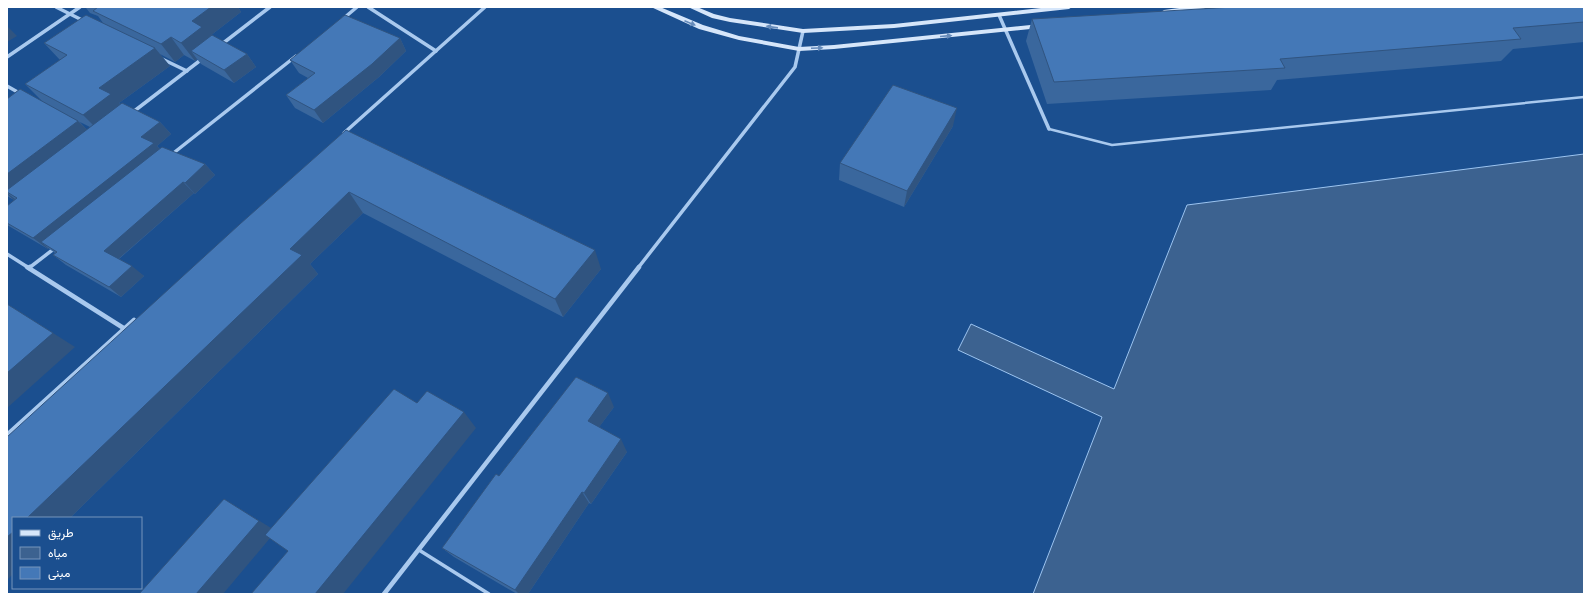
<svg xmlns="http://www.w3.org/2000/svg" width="1591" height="601" viewBox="0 0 1591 601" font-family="'DM Sans',Vazirmatn,sans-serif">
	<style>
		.water { fill: #3c6290; stroke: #9cc4f0 }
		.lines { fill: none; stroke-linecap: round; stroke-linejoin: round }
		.lane-far1 { stroke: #a9c9ee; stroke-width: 2.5 }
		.lane { stroke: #a9c9ee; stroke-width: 3.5 }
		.street-far1 { stroke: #a9c9ee; stroke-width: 3.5 }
		.street { stroke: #a9c9ee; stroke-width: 4.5 }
		.secondary { fill: #d6e6fa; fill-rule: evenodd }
		.wall { fill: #3a679d; fill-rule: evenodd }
		.shaded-wall { fill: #305480 }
		.building { fill: #4478b7; stroke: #305480 }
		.oneway { fill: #668bba }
	</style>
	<rect width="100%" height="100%" fill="#1b4f8f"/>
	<polygon class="water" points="1584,154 1584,594 1033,594 1102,417 958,350 971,324 1114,389 1187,205"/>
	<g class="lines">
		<polyline class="lane-far1" points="1049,129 1112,145 1584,97"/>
		<polyline class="lane" points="419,550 489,594"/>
		<g class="street-far1">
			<polyline points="56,7 84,21"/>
			<polyline points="368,7 436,51"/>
			<polyline points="999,15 1049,129"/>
			<polyline points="344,18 357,7"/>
			<polyline points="222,44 270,7"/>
			<polyline points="7,57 80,7"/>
			<polyline points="160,58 187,71"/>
			<polyline points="7,86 21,94"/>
			<polyline points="133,112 202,59"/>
			<polyline points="344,133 485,7"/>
			<polyline points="171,155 296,56"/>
			<polyline points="7,254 29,268"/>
			<polyline points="29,268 55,248"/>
			<polyline points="638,268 795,67 803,31"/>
		</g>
		<g class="street">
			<polyline points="27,267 125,329"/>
			<polyline points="29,268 30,267"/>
			<polyline points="7,435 134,320"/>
			<polyline points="384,594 639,267"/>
		</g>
		<g class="secondary">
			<polygon points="651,7 660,7 703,25 739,36 799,47 834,45 1040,24 1043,26 1040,28 834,49 799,51 739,40 699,29"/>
			<polygon points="688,7 697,7 714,14 730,18 803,29 894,24 1050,7 1072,7 1069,9 894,28 803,33 730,22 712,18"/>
			<polygon points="1187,7 1207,7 1204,9 1164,14 1161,12 1164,10"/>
		</g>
	</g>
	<g class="wall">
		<path d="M83 7H238L241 12 210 36 247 54 256 67 234 83 201 64 197 59 195 61 184 55 175 62 160 54 170 66 119 103 120 104 160 122 171 134 157 146 160 149 205 164 215 175 195 194 194 193 119 259 144 276 121 297 66 265 53 255 55 253 48 248V249L7 225V206L15 200V199L14 200 7 196V99L43 102 25 84 60 60 44 43 103 23 98 16 90 13 86 8ZM79 121 80 122 90 127 87 130Z"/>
		<polygon points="1584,7 1584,42 1513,49 1501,61 1277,80 1271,90 1047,104 1026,41 1032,19"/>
		<polygon points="400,38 406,51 379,77 323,123 295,108 286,95 308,78 299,73 290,60"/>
		<polygon points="953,126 904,207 839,180 840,163"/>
		<polygon points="346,130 601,269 563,317 363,213 310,264 318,274 70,518 13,518"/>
		<polygon points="614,407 599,427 627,452 591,504 589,503 528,594 517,594 454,557 442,548 499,476"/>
	</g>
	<g class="shaded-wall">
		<polygon points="211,7 238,7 241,12 210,36 216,45 191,51 197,59 195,61 181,43 192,21"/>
		<polygon points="7,26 17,36 7,42"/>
		<polygon points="171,37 184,55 175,62 161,44"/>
		<polygon points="400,38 406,51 379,77 323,123 314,110"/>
		<polygon points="155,48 170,66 119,103 128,112 101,133 83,115 99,88"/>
		<polygon points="247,54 256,67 234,83 224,70"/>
		<polygon points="957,108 953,126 904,207 907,191"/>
		<polygon points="78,121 95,137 7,192 7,174"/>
		<polygon points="160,122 171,134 157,146 166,155 41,242 48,248 48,249 33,238 141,137"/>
		<polygon points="205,164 215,175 195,194 185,183"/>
		<polygon points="183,182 194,193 116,261 104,251"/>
		<polygon points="349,192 363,213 310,264 318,274 70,518 27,518 290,249"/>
		<polygon points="7,193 15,199 14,200 7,194"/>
		<polygon points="595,250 601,269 563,317 555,299"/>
		<polygon points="132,266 144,276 121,297 109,287"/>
		<polygon points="53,333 75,347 7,408 7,373"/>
		<polygon points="608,393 614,407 594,434 588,421"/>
		<polygon points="464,412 476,428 343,594 315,594"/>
		<polygon points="621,439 627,452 591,504 584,493"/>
		<polygon points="582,492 589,503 528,594 519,594 515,590"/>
		<polygon points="224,499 276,531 223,594 196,594"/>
		<polygon points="13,532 13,574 7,580 7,537"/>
	</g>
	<g class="building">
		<polygon points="98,7 211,7 192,21 202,27 181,43 171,37 161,44 93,11"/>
		<polygon points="1233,7 1584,7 1584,22 1513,28 1521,39 1280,59 1285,68 1054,82 1032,19"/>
		<polygon points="86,15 155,48 99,88 111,94 83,115 25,84 67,55 44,43"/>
		<polygon points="345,15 400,38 372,64 314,110 286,95 315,73 290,60"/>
		<polygon points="212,35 247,54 224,70 191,51"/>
		<polygon points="893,85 957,108 907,191 840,163"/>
		<polygon points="20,89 78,121 7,174 7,99"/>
		<polygon points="122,103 160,122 141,137 154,143 33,238 7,223 7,206 17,198 7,192 7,190"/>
		<polygon points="346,130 595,250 555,299 349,192 290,249 302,255 27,518 13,518 13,532 7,537 7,437 240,224"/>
		<polygon points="162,147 205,164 185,183 183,182 104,251 132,266 109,287 53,255 57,252 41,242"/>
		<polygon points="7,304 53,333 7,373"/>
		<polygon points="576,377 608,393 588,421 621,439 584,493 582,492 515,590 442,548 496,474 499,476"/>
		<polygon points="394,389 417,403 427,391 464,412 315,594 251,594 288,551 265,535"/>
		<polygon points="224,499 259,521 196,594 139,594"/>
	</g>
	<defs><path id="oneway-solid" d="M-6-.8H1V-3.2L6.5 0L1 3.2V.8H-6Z"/></defs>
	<g class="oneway">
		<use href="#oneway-solid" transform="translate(690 23) rotate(23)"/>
		<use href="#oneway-solid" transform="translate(772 27) rotate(-172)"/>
		<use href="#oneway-solid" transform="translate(946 36) rotate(-5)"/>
		<use href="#oneway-solid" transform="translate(817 48) rotate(-3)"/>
	</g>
	<rect width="1591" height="601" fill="none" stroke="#ffffff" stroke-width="16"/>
	<rect x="12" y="517" width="130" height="72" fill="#1b4f8f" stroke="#7695bc"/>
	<rect x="20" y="530" width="20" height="6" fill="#d6e6fa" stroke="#7695bc"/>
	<text x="48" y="537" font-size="12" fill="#ffffff">طريق</text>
	<rect x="20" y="547" width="20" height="12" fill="#3c6290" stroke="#7695bc"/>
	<text x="48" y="557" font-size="12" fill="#ffffff">مياه</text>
	<rect x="20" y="567" width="20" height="12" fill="#4478b7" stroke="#7695bc"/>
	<text x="48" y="577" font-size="12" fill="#ffffff">مبنى</text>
</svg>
